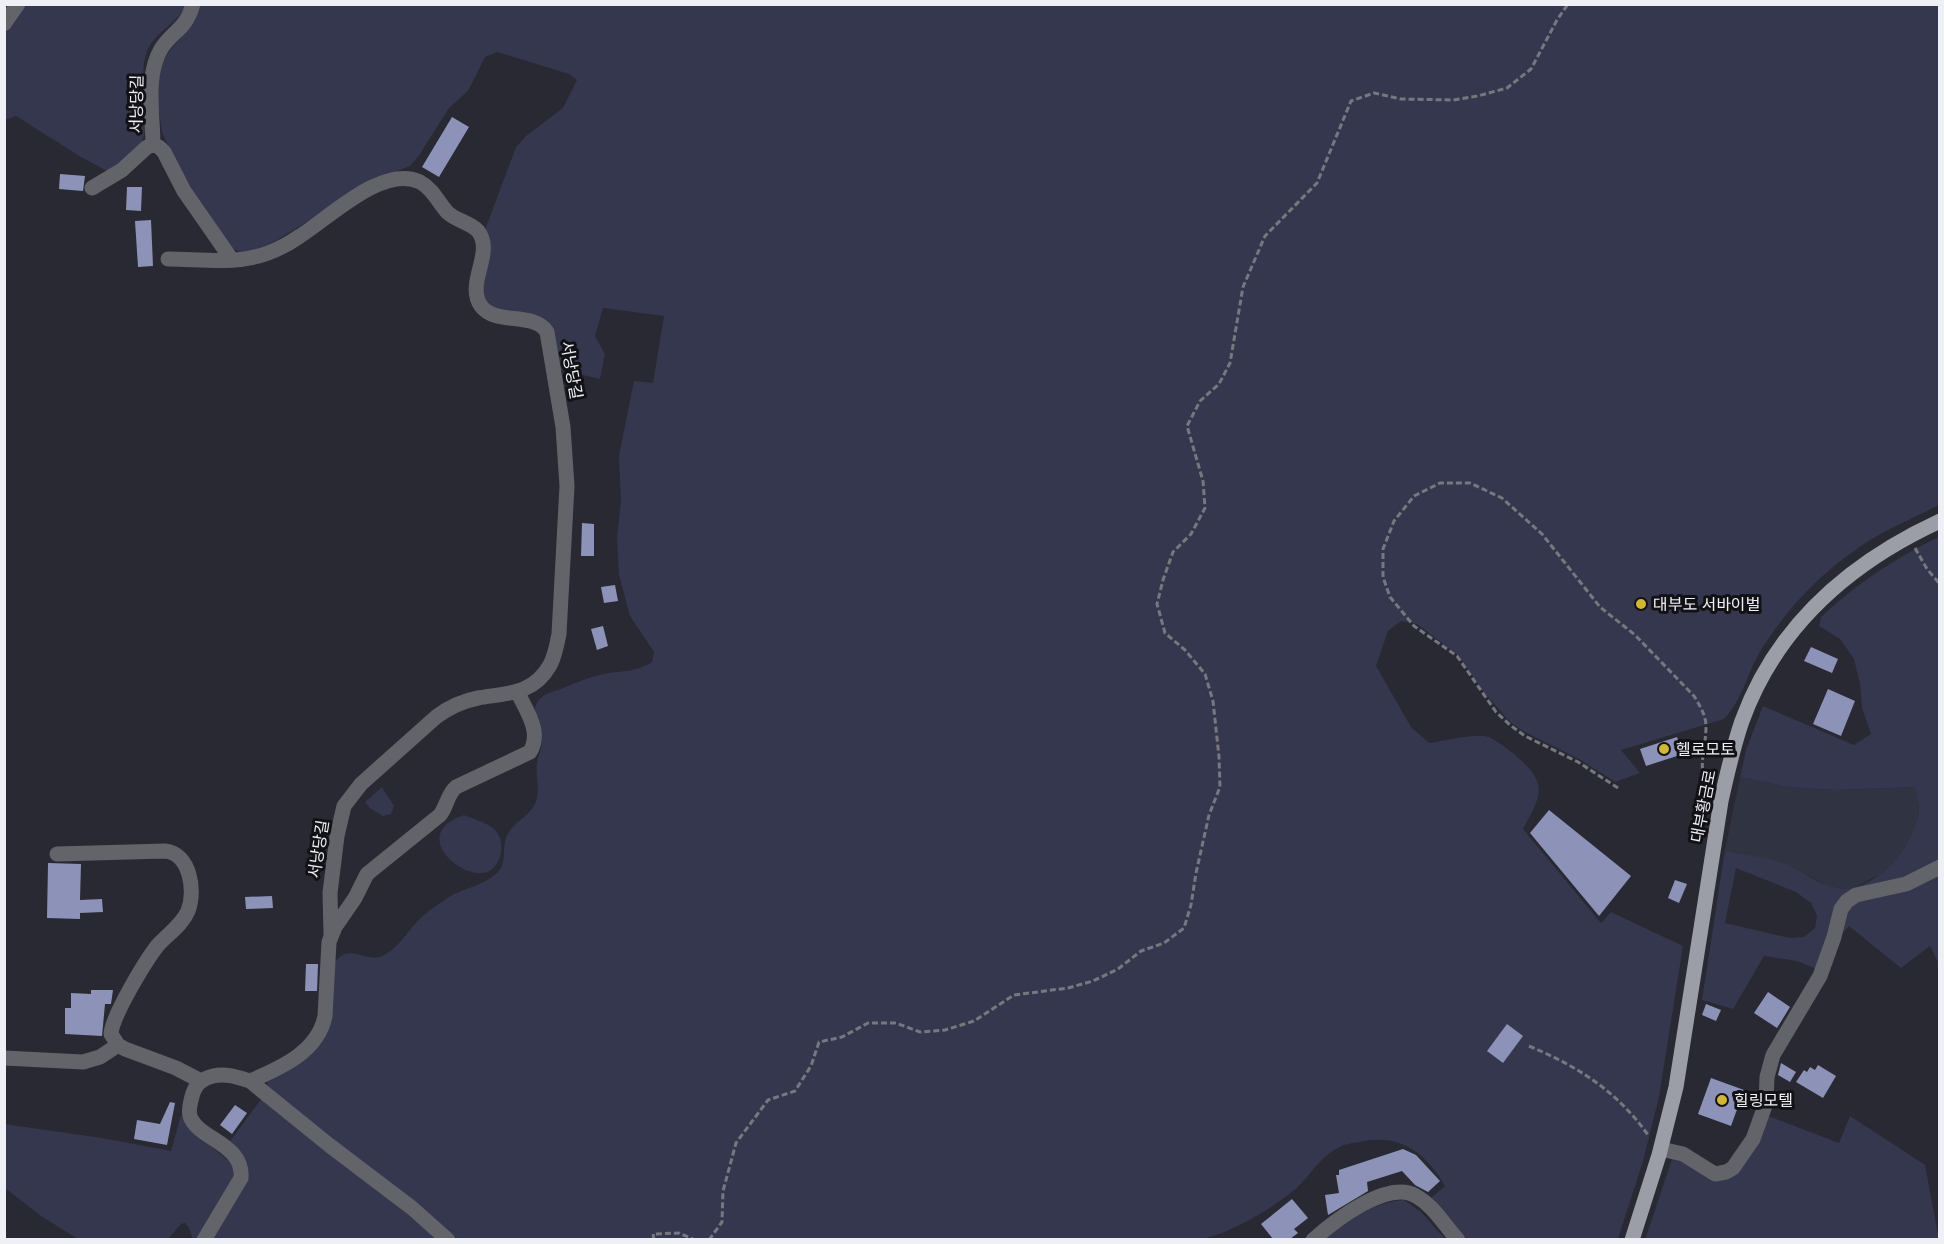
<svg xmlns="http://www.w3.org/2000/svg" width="1944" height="1244" viewBox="0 0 1944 1244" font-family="'DM Sans','Noto Sans KR',sans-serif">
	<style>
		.built { fill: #303341 }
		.green { fill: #34374e; fill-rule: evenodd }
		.building { fill: #8d93b8 }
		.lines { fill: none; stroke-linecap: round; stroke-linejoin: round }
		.path { stroke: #77787f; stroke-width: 3; stroke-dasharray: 6 3; stroke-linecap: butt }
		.minor { stroke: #636469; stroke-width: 15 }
		.major { stroke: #9c9ea7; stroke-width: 15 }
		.poi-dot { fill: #d0b736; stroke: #121216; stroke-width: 2 }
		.labels { text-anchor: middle; stroke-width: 6; stroke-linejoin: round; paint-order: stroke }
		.street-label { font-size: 16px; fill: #eff0f6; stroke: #121216 }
		.poi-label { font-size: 16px; fill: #eff0f6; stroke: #121216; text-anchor: start }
	</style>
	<rect width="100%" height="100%" fill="#282932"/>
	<polygon class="built" points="1740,777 1788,787 1835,790 1914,787 1919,799 1917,824 1900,856 1881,874 1851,889 1830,887 1784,863 1725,850"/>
	<g class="green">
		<path d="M201 4 1939 5V505C1916 517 1891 527 1870 540 1826 568 1791 603 1763 647 1748 669 1743 700 1724 719L1621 750 1640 773 1615 782 1579 759 1523 731 1510 722 1483 691 1458 655 1417 624 1401 621 1388 631 1376 666 1411 727 1429 743C1442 741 1472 734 1485 736 1494 738 1506 748 1513 753 1547 782 1544 792 1523 829L1601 923 1611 912 1683 946 1659 1097 1643 1161 1618 1239H1467L1431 1198 1445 1186C1425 1152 1400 1133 1360 1142 1353 1143 1344 1144 1338 1148 1318 1158 1309 1179 1292 1192 1266 1212 1236 1230 1204 1239H458L423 1209 268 1091 267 1079 309 1051 331 969C346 938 364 964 382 956 398 949 405 934 417 922 425 913 436 906 446 899 462 888 484 886 498 872 507 863 502 848 506 838 511 823 529 817 535 804 541 791 535 776 537 763 538 755 542 748 542 741 542 726 527 710 541 698 546 693 555 691 561 689 575 683 589 677 604 674 624 670 634 673 652 662L654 652 630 616 619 575 617 537 621 502 619 456 634 381 653 383 664 316 603 308 595 336 605 354 600 379 557 369 552 335 491 308 481 294 485 230 516 147 526 136 563 108 577 80 569 74 497 52 485 57 468 91 449 108 420 154 410 166 377 179 277 240 254 251 242 253 232 248 181 176 162 132 158 104 160 67 168 53 195 20Z"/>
		<path d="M26 5H186C177 25 153 32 146 54 138 79 152 122 142 141 138 150 117 165 109 172L81 157 16 116 5 120V34Z"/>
		<path d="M1939 537V863L1927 871 1853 893 1817 969 1797 961 1764 956 1733 1009 1702 1000 1725 850C1744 855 1765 857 1784 863 1799 869 1813 881 1829 886 1860 897 1893 869 1907 843 1918 823 1923 808 1914 787L1835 790 1788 787 1740 777 1746 750 1763 706 1854 745 1871 734 1862 708 1860 684 1854 659 1840 639 1819 626 1821 617C1856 584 1895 558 1939 537ZM1736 868 1796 892 1811 903 1817 916 1815 928 1804 937 1790 938 1725 923Z"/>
		<polygon points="382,787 394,806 391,814 383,816 370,808 365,802"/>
		<path d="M464 815C473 819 486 822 494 829 506 839 503 866 487 872 462 881 408 834 464 815Z"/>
		<polygon points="1939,872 1939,964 1930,946 1901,968 1849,926 1844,932 1838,930 1850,902"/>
		<polygon points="262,1098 297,1124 439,1240 210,1240 241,1191 228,1144"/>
		<polygon points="181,1115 188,1128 229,1161 234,1170 233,1179 198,1239 193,1239 188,1226 185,1223 181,1224 168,1239 78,1239 41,1216 5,1188 4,1124 102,1138 171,1151"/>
		<polygon points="1768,1116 1839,1143 1850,1116 1925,1165 1939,1240 1645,1240 1673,1156 1720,1180"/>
		<path d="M1404 1200 1421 1212 1445 1239 1319 1240C1337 1223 1379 1201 1404 1200Z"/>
	</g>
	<g class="building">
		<polygon points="452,117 469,127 439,177 422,167"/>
		<polygon points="60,174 85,176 83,191 59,189"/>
		<polygon points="127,187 142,187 141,211 126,210"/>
		<polygon points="151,220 153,266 138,267 135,221"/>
		<polygon points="582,523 594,524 594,556 581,556"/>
		<polygon points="615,585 618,601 604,603 601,587"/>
		<polygon points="603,626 608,646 597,650 591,629"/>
		<polygon points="1811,647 1838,659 1832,673 1804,661"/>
		<polygon points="1828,689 1855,701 1841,736 1813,724"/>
		<polygon points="1677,737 1683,754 1646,766 1640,749"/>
		<polygon points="1549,810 1631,876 1599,916 1530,833"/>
		<polygon points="48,863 81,864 80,900 102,899 103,912 80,913 80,919 47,918"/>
		<polygon points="1675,880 1687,884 1679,903 1668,898"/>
		<polygon points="272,896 273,908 246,909 245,897"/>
		<polygon points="306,964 318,964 317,991 305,991"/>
		<polygon points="91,990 113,990 111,1004 105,1004 102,1036 65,1034 65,1008 71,1008 71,993 91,994"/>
		<polygon points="1768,992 1790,1007 1777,1028 1754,1013"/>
		<polygon points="1706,1004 1721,1010 1716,1021 1702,1015"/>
		<polygon points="1507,1024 1523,1036 1503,1063 1487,1051"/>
		<polygon points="1781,1063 1796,1072 1790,1082 1778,1075"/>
		<polygon points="1818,1065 1836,1076 1823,1098 1796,1082 1804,1070 1807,1072 1810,1067 1815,1070"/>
		<polygon points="1711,1078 1744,1090 1731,1126 1698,1114"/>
		<polygon points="170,1102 175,1103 167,1145 134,1139 137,1120 160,1124"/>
		<polygon points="235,1105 247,1113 232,1134 220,1125"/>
		<polygon points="1403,1149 1416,1155 1440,1181 1428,1192 1415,1185 1402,1171 1367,1182 1368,1191 1328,1215 1325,1195 1339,1193 1336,1175 1339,1175 1339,1170"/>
		<polygon points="1292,1199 1308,1218 1294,1229 1298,1233 1290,1239 1273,1239 1261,1224"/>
	</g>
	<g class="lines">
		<g class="path">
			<polyline points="1915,548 1927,569 1940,584"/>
			<path d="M1618 788 1578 762 1525 736 1510 725 1496 712 1457 656 1414 626 1390 597 1383 577V549L1394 521 1414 496 1440 483H1470L1502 498 1542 534 1600 607 1635 635 1694 696C1700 706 1706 715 1706 727 1706 749 1696 769 1709 789"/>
			<path d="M1529 1046C1577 1066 1617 1091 1648 1135"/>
			<polyline points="654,1240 653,1234 679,1233 695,1240"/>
			<polyline points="709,1240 722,1222 723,1191 736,1143 768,1100 795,1091 811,1066 819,1042 842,1037 868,1023 896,1023 920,1032 945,1030 974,1021 1014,995 1068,988 1093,981 1118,969 1141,951 1164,943 1184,928 1191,905 1196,873 1209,815 1220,787 1219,757 1213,701 1205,674 1185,650 1165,633 1157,604 1163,580 1173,552 1191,534 1205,508 1203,481 1187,426 1200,401 1219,384 1230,363 1243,287 1265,236 1317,183 1351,101 1374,93 1401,99 1453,100 1478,96 1507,88 1531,69 1557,20 1568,4"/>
		</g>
		<g class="minor">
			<polyline points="4,24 18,4"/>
			<path d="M153 145C153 115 145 76 161 49 173 30 186 30 193 4"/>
			<polyline points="92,188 122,170 147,147 153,145 159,147 164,152 184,191 232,260"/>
			<path d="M168 259C200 259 237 265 268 253 279 249 290 243 300 236 329 218 383 164 420 182 433 189 438 202 447 212 456 221 470 222 478 231 495 253 465 283 481 306 496 326 534 311 547 332L563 427 567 486 559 634C557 644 555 656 550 665 533 695 507 693 478 698 462 701 448 708 436 717L361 784 344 806 337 836 330 893 331 934"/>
			<path d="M57 854 165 851C190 853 196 891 188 911 182 925 168 934 158 945 146 960 112 1016 111 1034L118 1045 125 1049 176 1068 201 1081"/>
			<polyline points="4,1058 83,1062 100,1057 118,1045"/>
			<path d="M250 1081C280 1068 318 1052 325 1016L329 942 335 927 355 898 367 874 440 815C447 806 447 795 456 787L530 752C542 732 527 712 518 693"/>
			<polyline points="1661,1149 1683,1154 1715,1174 1726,1172 1733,1168 1753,1139 1766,1103 1767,1077 1773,1055 1820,976 1834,937 1841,909 1847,901 1856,895 1906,884 1940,867"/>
			<path d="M204 1240 241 1178C244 1143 197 1139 190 1116 188 1109 191 1100 193 1093 196 1084 204 1078 213 1076 226 1073 237 1077 250 1081L329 1145 412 1208 448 1240"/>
			<path d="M1313 1240C1334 1221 1388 1179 1416 1196 1434 1206 1444 1225 1458 1240"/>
		</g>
		<path class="major" d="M1632 1240 1659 1155 1676 1087 1721 801C1727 774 1733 747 1742 721 1777 625 1849 563 1940 521"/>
	</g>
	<g class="poi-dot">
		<circle cx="1641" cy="604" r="6"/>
		<circle cx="1664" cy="749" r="6"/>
		<circle cx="1722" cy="1100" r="6"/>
	</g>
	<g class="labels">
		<g class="street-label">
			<text transform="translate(136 104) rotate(-89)" y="6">서낭당길</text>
			<text transform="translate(572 370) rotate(80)" y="6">서낭당길</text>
			<text transform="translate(1703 806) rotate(-79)" y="6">대부황금로</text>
			<text transform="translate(318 849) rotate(-81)" y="6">서낭당길</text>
		</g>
		<g class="poi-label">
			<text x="1653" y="610">대부도 서바이벌</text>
			<text x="1676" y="755">헬로모토</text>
			<text x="1734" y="1106">힐링모텔</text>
		</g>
	</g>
	<rect width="1944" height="1244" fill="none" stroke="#eff0f6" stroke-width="12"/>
</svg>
